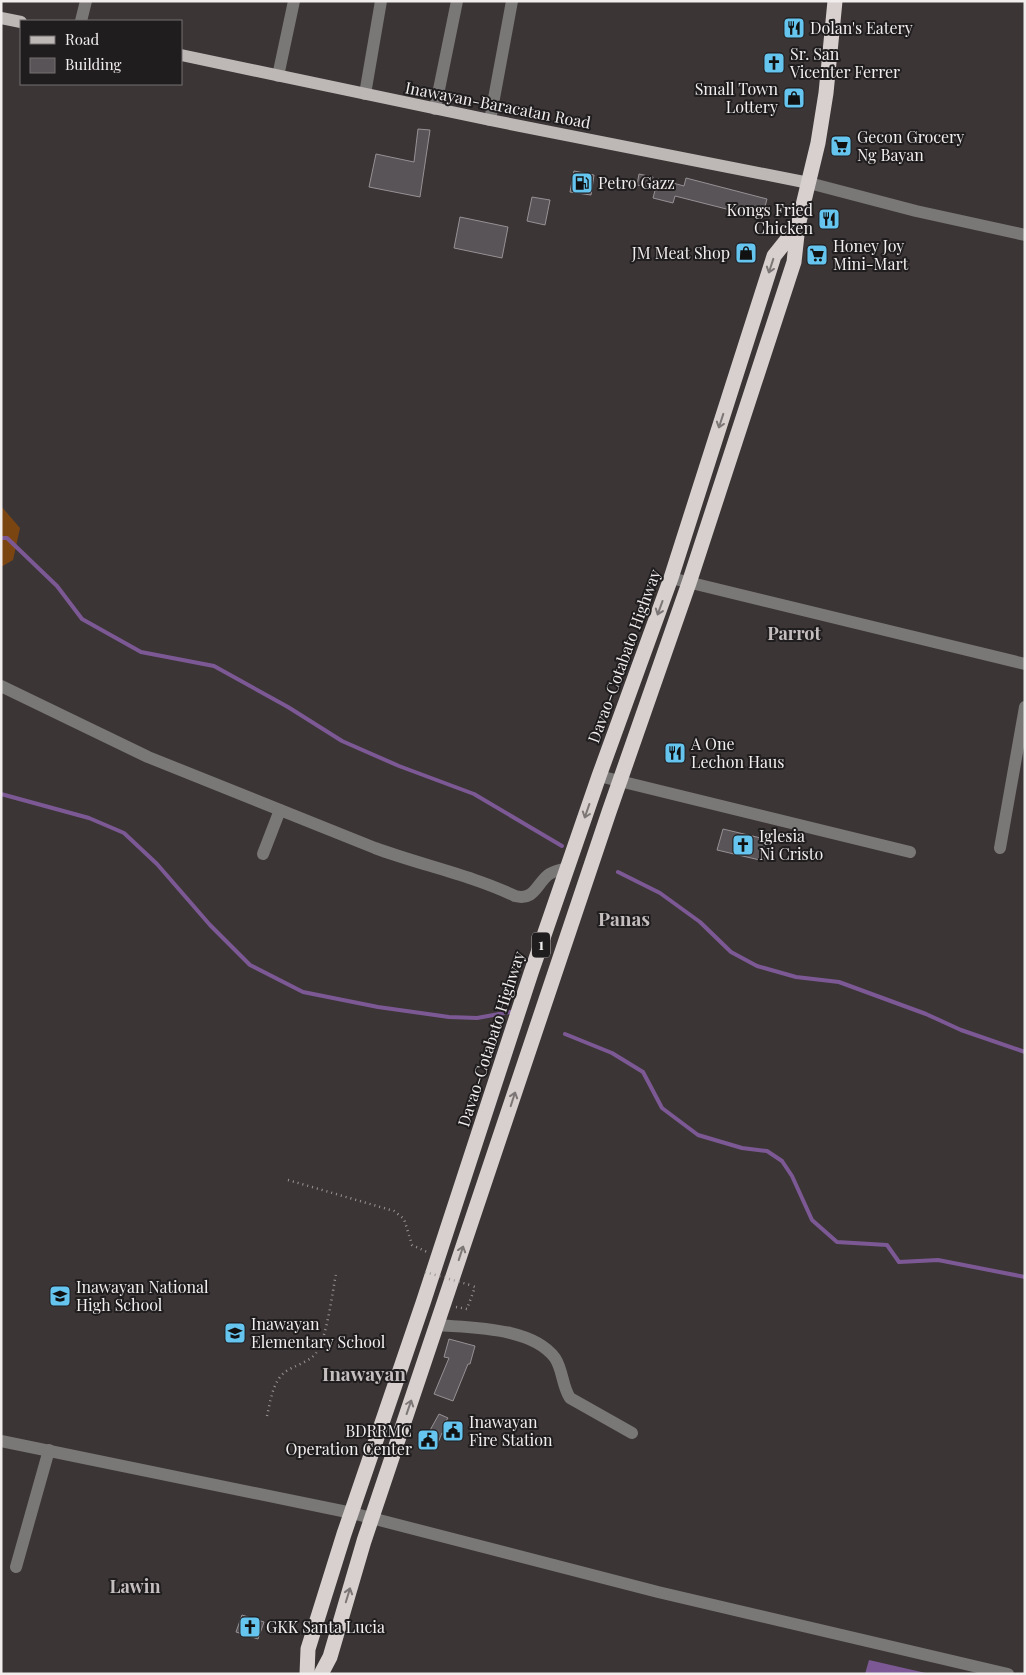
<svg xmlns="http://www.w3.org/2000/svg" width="1026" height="1675" viewBox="0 0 1026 1675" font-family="'Playfair Display',serif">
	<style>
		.green { fill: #7b4512 }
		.water { fill: #7c5995 }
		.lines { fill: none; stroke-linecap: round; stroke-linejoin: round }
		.stream { stroke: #7c5995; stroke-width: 4 }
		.building { fill: #595457; stroke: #979195 }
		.path { stroke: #9a9596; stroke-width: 2.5; stroke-dasharray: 1 4; stroke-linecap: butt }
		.minor { stroke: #7a7777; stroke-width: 12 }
		.major { stroke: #bdb7b6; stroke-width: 12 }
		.highway { stroke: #d7d0ce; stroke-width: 15 }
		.path-bridge { stroke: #9a9596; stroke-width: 2.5; stroke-dasharray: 1 4; stroke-linecap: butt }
		.oneway { stroke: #7c7676 }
		.labels { text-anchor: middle; stroke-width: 4; stroke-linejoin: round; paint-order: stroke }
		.shield { fill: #201d1e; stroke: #b3afb0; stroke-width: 1 }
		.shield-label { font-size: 15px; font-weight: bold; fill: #f2eeee }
		.poi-label { font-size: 16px; fill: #f2eeee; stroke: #201d1e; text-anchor: start }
		.street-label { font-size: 16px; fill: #f2eeee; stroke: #201d1e }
		.neighbourhood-label { font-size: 18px; font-weight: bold; fill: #c5bebf; stroke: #201d1e }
		.quarter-label { font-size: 19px; font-weight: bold; fill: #c5bebf; stroke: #201d1e }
	</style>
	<rect width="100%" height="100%" fill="#3b3536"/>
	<polygon class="green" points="1,506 20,528 13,560 1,567"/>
	<polygon class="water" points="869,1660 930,1674 865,1674"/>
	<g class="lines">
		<g class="stream">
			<polyline points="1,538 7,538 57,586 82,619 141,652 214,666 288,707 342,741 399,766 474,794 562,846"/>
			<polyline points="1,794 89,818 124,833 157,864 210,925 250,965 303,992 378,1007 449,1017 477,1018 510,1012"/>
			<polyline points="618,872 660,893 700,922 731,952 757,966 796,977 839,982 926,1014 961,1030 1025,1052"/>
			<polyline points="565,1034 612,1053 643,1072 662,1108 698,1135 742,1148 767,1151 782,1161 792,1176 812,1220 837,1242 887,1245 899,1262 938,1260 1025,1277"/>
		</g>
	</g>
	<g class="building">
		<polygon points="418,129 430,130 420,197 369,187 376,154 414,162"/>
		<polygon points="574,171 594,175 591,195 570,192"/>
		<polygon points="639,174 653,177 651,188 637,185"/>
		<polygon points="686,178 767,199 762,218 675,196 673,203 653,198 658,179 684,186"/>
		<polygon points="532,197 550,200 545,225 527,221"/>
		<polygon points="460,217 508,227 502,258 454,248"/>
		<polygon points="723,829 769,840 764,861 717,850"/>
		<polygon points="449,1339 475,1346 470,1364 468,1364 453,1401 434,1394 449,1358 444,1357"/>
		<polygon points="439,1414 448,1418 446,1421 463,1428 458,1440 442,1433 435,1450 421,1445 425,1433 428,1434"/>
		<polygon points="242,1615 264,1622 258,1639 236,1632"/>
	</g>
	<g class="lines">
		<g class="path">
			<polyline points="288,1180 394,1211 404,1219 412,1245 427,1252"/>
			<polyline points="456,1307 467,1309 475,1287 470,1285"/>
			<path d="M267 1416C271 1399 273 1377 290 1369 299 1364 310 1361 316 1353 327 1338 332 1294 336 1274"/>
		</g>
		<g class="minor">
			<polyline points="81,21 86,1"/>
			<polyline points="278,76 294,1"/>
			<polyline points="365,94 381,1"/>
			<polyline points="435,109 457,1"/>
			<polyline points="490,120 512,1"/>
			<polyline points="809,183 916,211 1025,235"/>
			<polyline points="671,578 1025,664"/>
			<path d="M1 686 148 757 375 848C421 865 471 875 515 896 534 901 536 885 548 875 553 871 560 870 567 868"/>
			<polyline points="599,776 910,852"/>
			<polyline points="1000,848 1025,707"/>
			<polyline points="263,854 280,810"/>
			<path d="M437 1325C472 1328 532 1327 555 1358 563 1370 562 1386 570 1398L632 1433"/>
			<polyline points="1,1441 352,1513 658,1592 1008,1674"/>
			<polyline points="16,1567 49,1450"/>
		</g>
		<g class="major">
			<polyline points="1,18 21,22"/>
			<polyline points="181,55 490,120 809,183"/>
		</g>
		<g class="highway">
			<polyline points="307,1674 308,1649 344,1534 423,1303 531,973 599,776 671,578 774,256 798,226"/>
			<polyline points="321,1674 330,1657 364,1541 609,812 689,583 794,262 798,226 818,143 826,93 835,1"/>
		</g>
		<polyline class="path-bridge" points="425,1272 470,1285"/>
	</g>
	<defs><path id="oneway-shaft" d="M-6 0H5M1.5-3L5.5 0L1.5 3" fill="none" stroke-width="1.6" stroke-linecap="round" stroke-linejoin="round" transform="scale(1.25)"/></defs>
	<g class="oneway">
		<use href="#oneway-shaft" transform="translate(771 266) rotate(108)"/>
		<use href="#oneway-shaft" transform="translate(721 421) rotate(108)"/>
		<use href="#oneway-shaft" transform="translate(660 608) rotate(110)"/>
		<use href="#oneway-shaft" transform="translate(587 811) rotate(109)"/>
		<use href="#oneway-shaft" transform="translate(513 1099) rotate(-72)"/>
		<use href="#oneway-shaft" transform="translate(461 1253) rotate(-72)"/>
		<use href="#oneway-shaft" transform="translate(409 1407) rotate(-71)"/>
		<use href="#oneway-shaft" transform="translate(348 1595) rotate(-73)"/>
	</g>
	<defs>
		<g id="restaurant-square" transform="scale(1.125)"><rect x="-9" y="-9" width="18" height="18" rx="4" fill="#65c5ee" stroke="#201d1e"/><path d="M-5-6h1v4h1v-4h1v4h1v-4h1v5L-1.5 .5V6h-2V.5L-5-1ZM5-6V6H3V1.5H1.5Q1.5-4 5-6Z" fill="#111"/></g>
		<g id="church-square" transform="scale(1.125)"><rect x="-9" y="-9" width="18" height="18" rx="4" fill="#65c5ee" stroke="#201d1e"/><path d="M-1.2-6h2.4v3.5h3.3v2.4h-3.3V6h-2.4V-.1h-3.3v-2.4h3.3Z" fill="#111"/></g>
		<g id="shop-square" transform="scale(1.125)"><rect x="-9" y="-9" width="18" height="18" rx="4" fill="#65c5ee" stroke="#201d1e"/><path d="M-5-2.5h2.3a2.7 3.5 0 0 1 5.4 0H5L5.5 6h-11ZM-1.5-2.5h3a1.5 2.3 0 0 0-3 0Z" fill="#111"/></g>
		<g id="supermarket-square" transform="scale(1.125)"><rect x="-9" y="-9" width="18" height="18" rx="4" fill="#65c5ee" stroke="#201d1e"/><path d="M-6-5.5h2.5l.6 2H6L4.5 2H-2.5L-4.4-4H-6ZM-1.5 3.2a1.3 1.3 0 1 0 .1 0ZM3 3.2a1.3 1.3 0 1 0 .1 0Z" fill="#111"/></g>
		<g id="fuel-square" transform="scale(1.125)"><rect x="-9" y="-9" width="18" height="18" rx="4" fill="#65c5ee" stroke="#201d1e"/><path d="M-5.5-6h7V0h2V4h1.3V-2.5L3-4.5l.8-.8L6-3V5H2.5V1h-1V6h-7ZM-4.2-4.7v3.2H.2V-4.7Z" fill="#111"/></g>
		<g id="school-square" transform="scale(1.125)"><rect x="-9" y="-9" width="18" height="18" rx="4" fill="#65c5ee" stroke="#201d1e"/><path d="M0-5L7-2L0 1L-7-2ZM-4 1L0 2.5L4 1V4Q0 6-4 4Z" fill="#111"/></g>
		<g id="civic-square" transform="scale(1.125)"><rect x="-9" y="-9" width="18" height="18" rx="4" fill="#65c5ee" stroke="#201d1e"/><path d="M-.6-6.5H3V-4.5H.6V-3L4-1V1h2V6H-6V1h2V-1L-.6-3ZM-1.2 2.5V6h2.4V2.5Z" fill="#111"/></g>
	</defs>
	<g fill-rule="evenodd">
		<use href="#restaurant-square" x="794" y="28"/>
		<use href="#church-square" x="774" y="63"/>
		<use href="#shop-square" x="794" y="98"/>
		<use href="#supermarket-square" x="841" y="146"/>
		<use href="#fuel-square" x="582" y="183"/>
		<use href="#restaurant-square" x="829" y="219"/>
		<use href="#shop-square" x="746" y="253"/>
		<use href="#supermarket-square" x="817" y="255"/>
		<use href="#restaurant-square" x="675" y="753"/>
		<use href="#church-square" x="743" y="845"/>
		<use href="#school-square" x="60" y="1296"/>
		<use href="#school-square" x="235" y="1333"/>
		<use href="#civic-square" x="453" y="1431"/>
		<use href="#civic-square" x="428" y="1440"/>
		<use href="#church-square" x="250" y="1627"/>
	</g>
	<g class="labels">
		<rect class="shield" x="532" y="932.5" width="18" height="25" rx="4"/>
		<g class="shield-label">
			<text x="541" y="950">1</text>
		</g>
		<g class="poi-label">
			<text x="810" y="34">Dolan's Eatery</text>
			<text x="790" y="60">Sr. San<tspan x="790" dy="18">Vicenter Ferrer</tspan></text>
			<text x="778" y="95" text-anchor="end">Small Town<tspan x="778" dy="18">Lottery</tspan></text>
			<text x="857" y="143">Gecon Grocery<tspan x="857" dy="18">Ng Bayan</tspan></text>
			<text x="598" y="189">Petro Gazz</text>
			<text x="813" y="216" text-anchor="end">Kongs Fried<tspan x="813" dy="18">Chicken</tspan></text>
			<text x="833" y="252">Honey Joy<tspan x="833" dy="18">Mini-Mart</tspan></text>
			<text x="730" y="259" text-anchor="end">JM Meat Shop</text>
			<text x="691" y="750">A One<tspan x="691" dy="18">Lechon Haus</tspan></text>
			<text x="759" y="842">Iglesia<tspan x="759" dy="18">Ni Cristo</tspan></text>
			<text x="76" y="1293">Inawayan National<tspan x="76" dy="18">High School</tspan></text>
			<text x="251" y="1330">Inawayan<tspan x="251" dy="18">Elementary School</tspan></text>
			<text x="469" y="1428">Inawayan<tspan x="469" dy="18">Fire Station</tspan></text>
			<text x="412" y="1437" text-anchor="end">BDRRMC<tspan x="412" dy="18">Operation Center</tspan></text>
			<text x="266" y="1633">GKK Santa Lucia</text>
		</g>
		<g class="street-label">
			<text transform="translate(498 105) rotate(11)" y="6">Inawayan-Baracatan Road</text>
			<text transform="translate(624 656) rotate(-70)" y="6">Davao-Cotabato Highway</text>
			<text transform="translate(491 1039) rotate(-72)" y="6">Davao-Cotabato Highway</text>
		</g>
		<g class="neighbourhood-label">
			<text x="794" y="640">Parrot</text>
			<text x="135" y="1593">Lawin</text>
		</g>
		<g class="quarter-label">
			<text x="624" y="926">Panas</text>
			<text x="364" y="1381">Inawayan</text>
		</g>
	</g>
	<rect width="1026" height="1675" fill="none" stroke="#f2eeee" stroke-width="5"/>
	<rect x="20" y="20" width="162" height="65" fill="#201d1e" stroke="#747171"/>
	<rect x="30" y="36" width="25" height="8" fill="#bdb7b6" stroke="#747171"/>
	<text x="65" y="45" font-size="15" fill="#f2eeee">Road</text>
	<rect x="30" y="58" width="25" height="15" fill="#595457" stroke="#747171"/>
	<text x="65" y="70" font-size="15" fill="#f2eeee">Building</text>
</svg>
